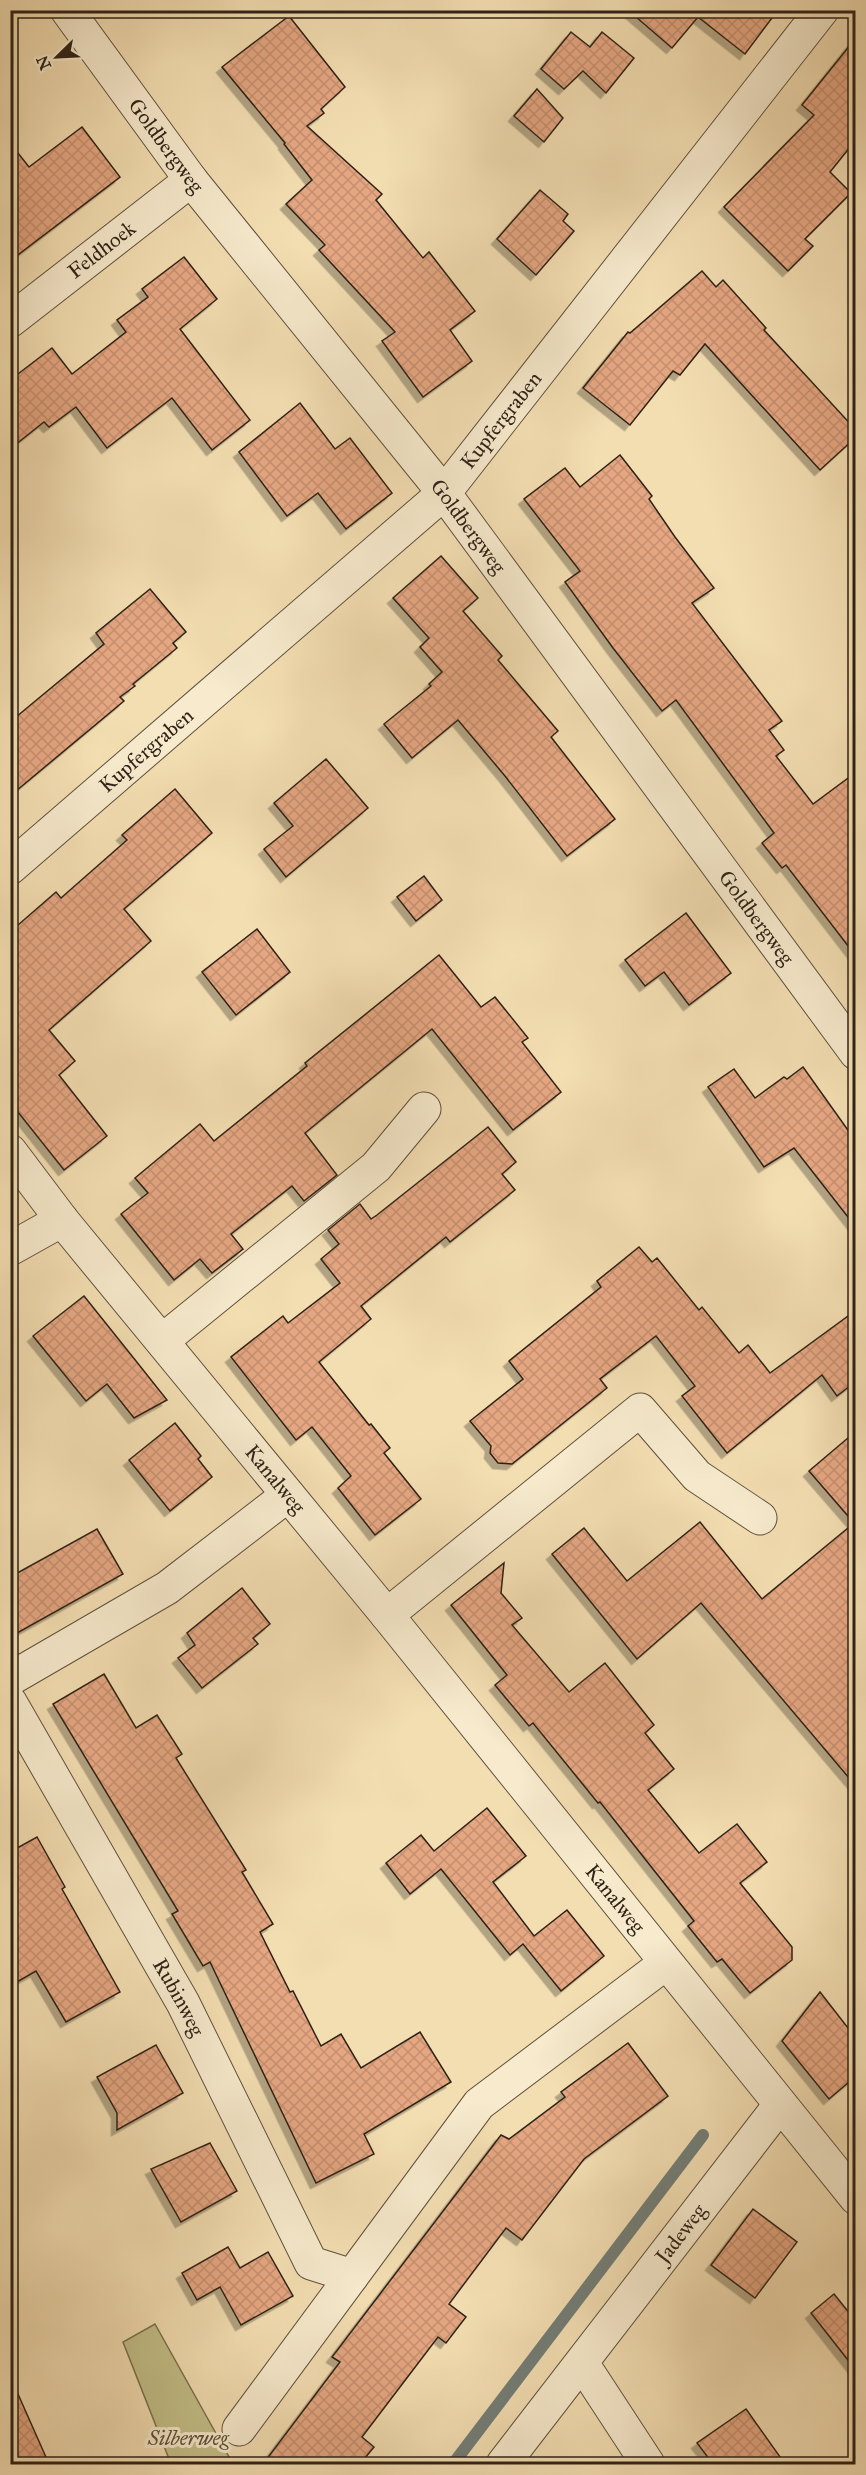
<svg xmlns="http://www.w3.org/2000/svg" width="866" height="2475" viewBox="0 0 866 2475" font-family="'IM FELL Great Primer',serif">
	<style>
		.park { fill: #c3bf87; stroke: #78704f; stroke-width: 1.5 }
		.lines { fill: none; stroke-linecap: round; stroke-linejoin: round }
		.stream { stroke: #727d77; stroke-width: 12 }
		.building { fill: url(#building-cross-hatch); stroke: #2e2217; stroke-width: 1.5; filter: url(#shadow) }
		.minor-casing { stroke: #5f513e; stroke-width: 35 }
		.minor { stroke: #f7eacd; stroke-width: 33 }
		.labels { text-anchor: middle; stroke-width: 6; stroke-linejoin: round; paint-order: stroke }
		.street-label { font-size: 21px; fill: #2e2217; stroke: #f7eacd }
		.park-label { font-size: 21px; font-style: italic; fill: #5b5139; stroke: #f7eacd }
	</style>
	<defs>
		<pattern id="building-cross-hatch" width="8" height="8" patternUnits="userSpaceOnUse" patternTransform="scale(1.5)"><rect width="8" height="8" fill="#e5a782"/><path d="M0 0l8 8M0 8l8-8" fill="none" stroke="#c58f70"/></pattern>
		<filter id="shadow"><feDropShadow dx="-5.5" dy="5.5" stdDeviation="0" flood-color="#0004"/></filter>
	</defs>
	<rect width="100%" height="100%" fill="#f3deb2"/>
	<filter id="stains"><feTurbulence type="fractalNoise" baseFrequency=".00333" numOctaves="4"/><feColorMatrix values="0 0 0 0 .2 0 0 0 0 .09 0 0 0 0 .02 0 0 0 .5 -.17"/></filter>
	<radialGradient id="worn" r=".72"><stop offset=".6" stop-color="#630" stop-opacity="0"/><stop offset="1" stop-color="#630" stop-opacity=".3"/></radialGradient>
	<polygon class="park" points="155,2324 233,2464 171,2464 123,2342"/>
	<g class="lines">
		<polyline class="stream" points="453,2464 703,2135"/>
	</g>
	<g class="building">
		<polygon points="628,10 778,10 745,54 698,17 672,48"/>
		<polygon points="289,16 345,87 321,109 324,113 307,126 382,194 376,200 423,258 429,252 475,311 450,330 472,361 423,397 382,341 395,332 319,250 325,245 286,204 312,180 284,144 285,143 222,67"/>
		<polygon points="571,32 590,47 602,32 634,58 606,93 583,71 564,89 541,69"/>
		<polygon points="855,39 855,141 830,172 851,193 805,239 813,246 788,271 724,207 814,115 802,105"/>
		<polygon points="537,89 563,118 544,142 514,116"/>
		<polygon points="82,127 120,177 10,261 10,143 29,167"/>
		<polygon points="540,190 568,214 563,221 574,231 536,275 497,239"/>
		<polygon points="184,257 217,299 180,329 250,420 212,450 172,398 107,448 76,407 49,427 44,422 10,449 10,380 52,348 72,374 126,332 117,320 148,297 142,289"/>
		<polygon points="702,271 716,287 723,280 766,328 764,330 855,429 855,438 820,470 705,344 680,375 673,371 630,425 583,388 628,332 630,333"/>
		<polygon points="300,403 335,449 350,438 392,493 346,529 318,493 287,516 239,452"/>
		<polygon points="620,455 652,496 649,499 675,537 714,588 692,603 782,721 769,730 784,750 776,756 813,804 855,773 855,955 786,865 782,868 762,843 774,833 676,700 662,711 613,648 565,582 580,571 524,499 565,468 580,487"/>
		<polygon points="441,556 478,598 463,611 502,656 498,660 558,731 551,737 615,819 567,856 505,776 458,720 412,758 384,724 431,686 429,684 442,672 420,647 429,638 393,598"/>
		<polygon points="150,589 186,632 173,643 177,648 133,684 135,686 120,697 124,701 10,796 10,722 104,644 96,633"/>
		<polygon points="326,759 368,808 286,877 264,849 293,826 274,803"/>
		<polygon points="175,789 212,833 124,909 151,941 49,1030 75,1061 59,1075 107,1136 64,1170 10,1102 10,932 56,892 61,898 127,840 122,835"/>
		<polygon points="424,876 442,900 416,921 397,897"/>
		<polygon points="686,913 731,973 689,1005 664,972 645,986 625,960"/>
		<polygon points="257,929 290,972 236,1015 202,972"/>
		<polygon points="439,955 481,1007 495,997 528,1038 522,1042 561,1092 513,1130 432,1029 305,1133 337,1175 304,1201 292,1186 231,1234 243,1249 212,1273 200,1259 174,1280 121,1214 148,1193 135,1178 200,1124 214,1141 307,1066 305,1063"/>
		<polygon points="803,1067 855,1140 855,1226 794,1148 764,1167 708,1087 734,1069 755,1098 784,1077 787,1079"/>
		<polygon points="488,1127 516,1162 502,1174 515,1190 450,1242 446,1237 361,1306 371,1319 319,1362 369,1425 371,1424 390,1448 384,1453 421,1499 375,1535 338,1488 351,1476 312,1427 296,1440 231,1357 283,1316 288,1323 340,1283 321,1259 339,1244 328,1230 360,1204 371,1219 377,1215"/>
		<polygon points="639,1247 652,1262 657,1258 699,1310 702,1307 739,1353 748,1345 770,1373 855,1311 855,1382 837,1396 822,1375 727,1453 682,1396 695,1386 656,1336 600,1379 607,1388 512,1464 498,1463 490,1453 491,1446 470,1421 523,1379 509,1361 601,1287 597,1281"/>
		<polygon points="84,1296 136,1361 167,1400 134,1418 107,1384 86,1401 33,1336"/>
		<polygon points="175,1423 201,1456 198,1459 212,1477 170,1511 129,1460"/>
		<polygon points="855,1432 855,1785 701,1603 637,1659 552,1554 584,1528 627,1581 700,1522 762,1599 854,1523 809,1471"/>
		<polygon points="97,1529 123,1574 10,1637 10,1577"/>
		<polygon points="504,1563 501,1593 522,1618 512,1625 569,1692 605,1663 654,1725 645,1733 674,1769 648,1790 699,1853 737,1824 767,1862 740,1883 792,1947 792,1960 750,1993 722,1959 717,1962 688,1926 694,1921 600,1802 598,1803 533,1723 529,1726 495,1685 507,1675 451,1605"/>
		<polygon points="242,1588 270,1624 253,1638 258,1644 202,1688 178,1658 195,1645 187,1633"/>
		<polygon points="104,1674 136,1728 157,1715 182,1754 176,1758 246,1870 242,1872 273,1924 260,1932 290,1992 293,1991 321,2046 341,2034 361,2068 420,2032 451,2082 364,2134 374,2154 316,2183 210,1962 203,1966 172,1914 178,1911 53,1704"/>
		<polygon points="487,1808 526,1856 493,1882 534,1936 567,1910 604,1956 561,1991 523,1944 510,1955 441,1869 410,1894 386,1863 421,1835 434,1851"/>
		<polygon points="37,1837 65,1887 62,1889 120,1992 66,2022 36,1971 10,1986 10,1852"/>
		<polygon points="820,1992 855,2037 855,2077 829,2099 782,2041"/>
		<polygon points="628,2043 668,2096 584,2159 522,2240 506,2228 449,2304 466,2317 446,2343 438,2337 362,2437 374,2447 360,2464 263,2464 340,2362 332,2357 501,2135 509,2139 565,2097 561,2092"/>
		<polygon points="156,2045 183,2093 117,2130 117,2113 97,2077"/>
		<polygon points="210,2143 237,2191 181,2222 151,2169"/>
		<polygon points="753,2209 797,2242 755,2298 711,2265"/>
		<polygon points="228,2247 240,2268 268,2252 293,2296 241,2325 220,2287 197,2300 182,2273"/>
		<polygon points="834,2294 855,2320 855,2369 811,2313"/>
		<polygon points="10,2376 49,2464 10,2464"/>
		<polygon points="746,2409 785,2464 713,2464 697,2443"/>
	</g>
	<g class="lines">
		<g class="minor-casing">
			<g id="minor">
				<path id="s1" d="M67 10 191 180 444 493 856 1053"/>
				<path id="s2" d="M10 321 191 180"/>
				<path id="s3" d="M10 868 444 493 822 10"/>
				<path id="s4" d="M10 1151 62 1220 387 1615 856 2198"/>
				<polyline points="10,1249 62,1220"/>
				<polyline points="162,1341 376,1167 424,1109"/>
				<polyline points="387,1615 640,1410 697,1476 760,1518"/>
				<polyline points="10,1679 167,1588 288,1495"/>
				<path id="s5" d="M10 1702 183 2003 311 2263 352 2276 479 2104 666 1963"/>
				<polyline points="582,2363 648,2464"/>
				<polyline points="239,2429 352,2276"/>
				<path id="s6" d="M503 2464 780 2105"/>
			</g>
		</g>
		<use href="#minor" class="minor"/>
	</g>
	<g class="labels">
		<g class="street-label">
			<text dy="7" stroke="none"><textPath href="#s1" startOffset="168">Goldbergweg</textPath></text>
			<text dy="7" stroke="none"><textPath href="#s2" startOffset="116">Feldhoek</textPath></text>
			<text dy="7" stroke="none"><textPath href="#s3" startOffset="666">Kupfergraben</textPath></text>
			<text dy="7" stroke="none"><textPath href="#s1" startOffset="654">Goldbergweg</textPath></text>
			<text dy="7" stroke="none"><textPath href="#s3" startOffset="180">Kupfergraben</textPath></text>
			<text dy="7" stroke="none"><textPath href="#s1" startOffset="1140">Goldbergweg</textPath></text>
			<text dy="7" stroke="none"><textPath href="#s4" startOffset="422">Kanalweg</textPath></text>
			<text dy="7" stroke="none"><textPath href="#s4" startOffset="962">Kanalweg</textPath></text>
			<text dy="7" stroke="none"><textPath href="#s5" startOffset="340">Rubinweg</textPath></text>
			<text dy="7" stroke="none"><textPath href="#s6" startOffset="291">Jadeweg</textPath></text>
		</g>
		<g class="park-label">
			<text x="188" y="2445">Silberweg</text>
		</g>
	</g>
	<rect width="866" height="2475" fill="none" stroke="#f3deb2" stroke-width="36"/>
	<rect x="12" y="12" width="842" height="2451" fill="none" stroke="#2e2217" stroke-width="3"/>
	<rect x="18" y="18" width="830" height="2439" fill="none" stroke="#2e2217" stroke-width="1.5"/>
	<g transform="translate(57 57) rotate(246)" stroke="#f7eacd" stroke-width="4.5" paint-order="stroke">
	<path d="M0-4.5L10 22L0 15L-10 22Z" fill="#2e2217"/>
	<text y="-9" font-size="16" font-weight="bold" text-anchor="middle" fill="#2e2217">N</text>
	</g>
	<rect width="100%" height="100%" filter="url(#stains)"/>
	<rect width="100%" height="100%" fill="url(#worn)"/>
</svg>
